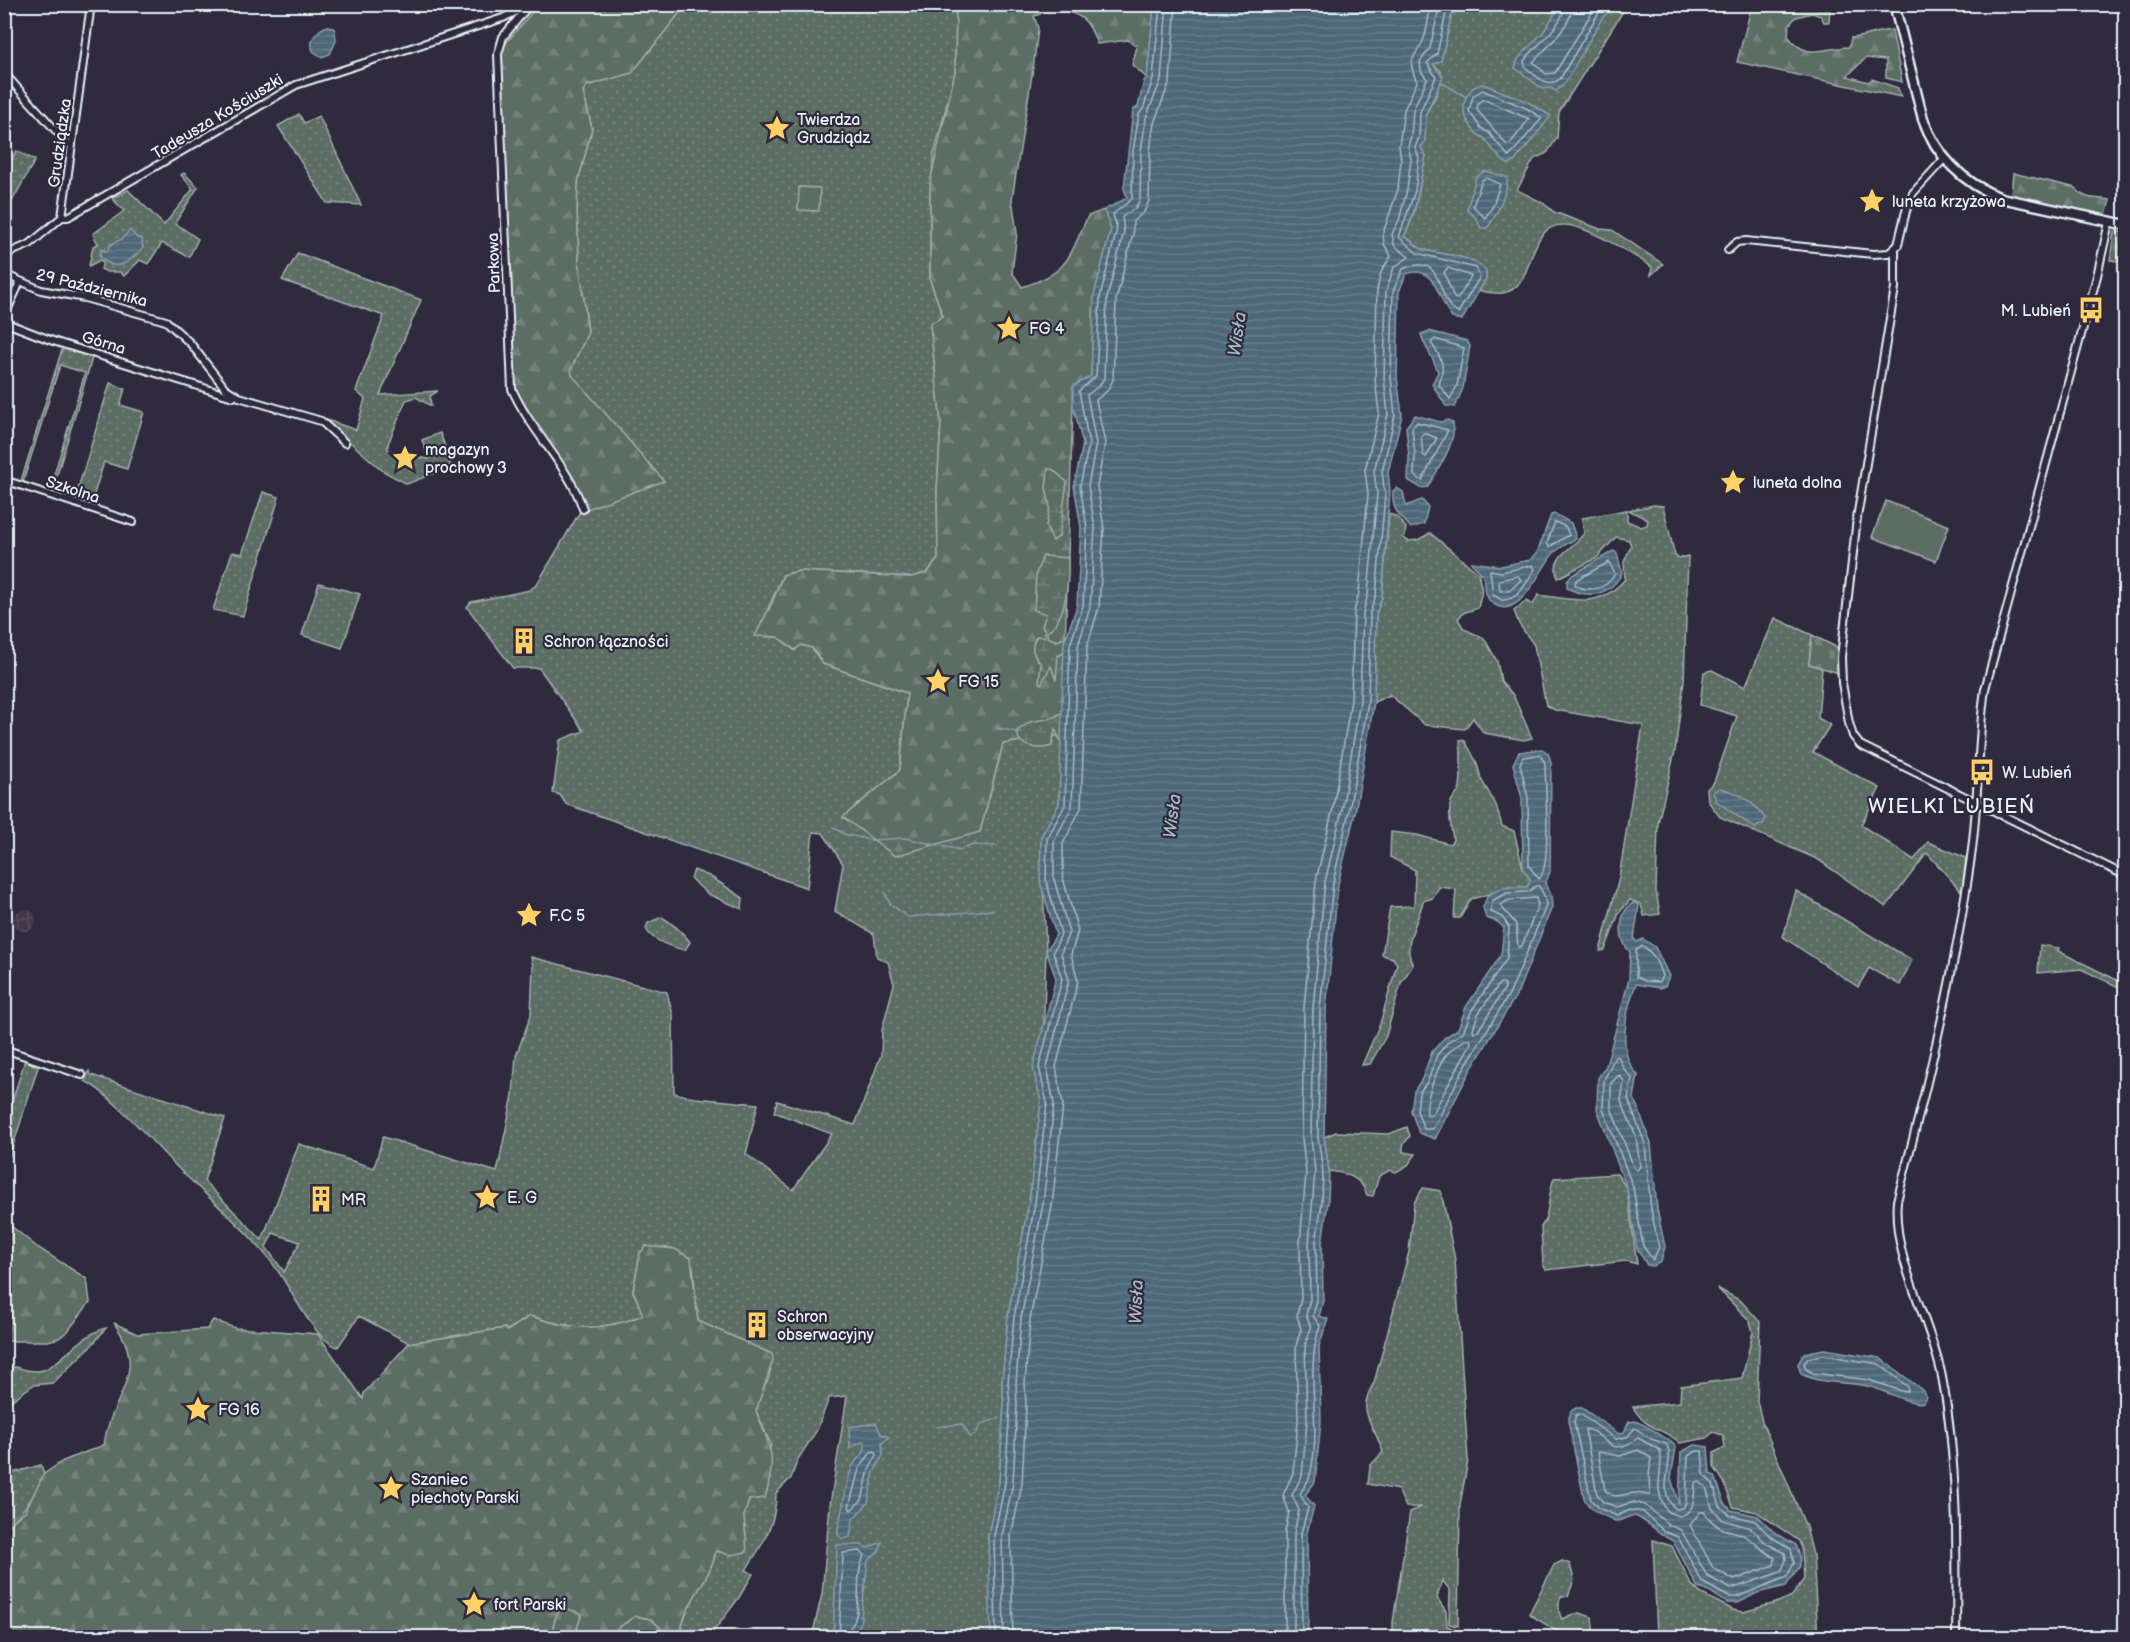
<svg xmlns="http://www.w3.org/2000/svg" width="2130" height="1642" viewBox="0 0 2130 1642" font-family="'Balsamiq Sans',sans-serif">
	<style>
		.industrial { fill: url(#industrial-grid) }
		.grass { fill: url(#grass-dots); stroke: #a2afae; stroke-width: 1.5; fill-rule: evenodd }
		.forest { fill: url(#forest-firs); stroke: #a2afae; stroke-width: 1.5 }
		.wetland { fill: url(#wetland-marsh); stroke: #a2afae; stroke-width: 1.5 }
		.cemetery { fill: url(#cemetery-stones); stroke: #a2afae; stroke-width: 1.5 }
		.park { fill: #5c6d64; stroke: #a2afae; stroke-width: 1.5 }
		.water { fill: url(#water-rules); stroke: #8c9eab; stroke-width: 1.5 }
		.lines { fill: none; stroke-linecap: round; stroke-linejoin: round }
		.shore { stroke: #aabac5; stroke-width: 1.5 }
		.stream { stroke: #8c9eab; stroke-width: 1.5 }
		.minor-casing { stroke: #e8f1f8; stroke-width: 10 }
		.major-casing { stroke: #e8f1f8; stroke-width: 13 }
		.minor { stroke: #2f2a3d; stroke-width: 6 }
		.major { stroke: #2f2a3d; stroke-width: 8 }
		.labels { text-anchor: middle; stroke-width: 4.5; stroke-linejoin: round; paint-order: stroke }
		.street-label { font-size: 16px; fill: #e8f1f8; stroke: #2f2a3d }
		.poi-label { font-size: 16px; fill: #e8f1f8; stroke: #2f2a3d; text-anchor: start }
		.water-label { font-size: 18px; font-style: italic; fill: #aabac5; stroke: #2f2a3d }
		.quarter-label { font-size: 20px; letter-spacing: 1.5px; fill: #e8f1f8; stroke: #2f2a3d }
	</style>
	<defs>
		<pattern id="industrial-grid" width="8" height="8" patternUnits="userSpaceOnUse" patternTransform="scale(1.5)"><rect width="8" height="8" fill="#433848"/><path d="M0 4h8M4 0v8" fill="none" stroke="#554c5a"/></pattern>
		<pattern id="grass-dots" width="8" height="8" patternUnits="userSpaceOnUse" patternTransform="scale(1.5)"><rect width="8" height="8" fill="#5c6d64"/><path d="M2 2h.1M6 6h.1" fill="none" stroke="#73827b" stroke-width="1.8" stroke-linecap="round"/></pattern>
		<pattern id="forest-firs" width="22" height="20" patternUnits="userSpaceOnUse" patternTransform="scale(1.5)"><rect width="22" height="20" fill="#5c6d64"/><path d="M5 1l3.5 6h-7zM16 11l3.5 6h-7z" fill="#73827b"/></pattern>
		<pattern id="wetland-marsh" width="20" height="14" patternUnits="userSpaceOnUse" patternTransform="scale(1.5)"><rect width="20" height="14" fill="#5c6d64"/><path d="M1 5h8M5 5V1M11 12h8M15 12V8" fill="none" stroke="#73827b"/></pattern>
		<pattern id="cemetery-stones" width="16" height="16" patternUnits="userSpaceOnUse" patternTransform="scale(1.5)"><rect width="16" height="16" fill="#5c6d64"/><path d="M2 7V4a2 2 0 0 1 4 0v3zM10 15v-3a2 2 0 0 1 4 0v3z" fill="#73827b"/></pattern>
		<pattern id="water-rules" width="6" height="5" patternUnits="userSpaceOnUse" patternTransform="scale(1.5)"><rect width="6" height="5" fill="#4e6778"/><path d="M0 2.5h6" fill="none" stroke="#687d8c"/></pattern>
	</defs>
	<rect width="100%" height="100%" fill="#2f2a3d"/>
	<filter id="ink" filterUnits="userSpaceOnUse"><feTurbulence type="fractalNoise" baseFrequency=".0167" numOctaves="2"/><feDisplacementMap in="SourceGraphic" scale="12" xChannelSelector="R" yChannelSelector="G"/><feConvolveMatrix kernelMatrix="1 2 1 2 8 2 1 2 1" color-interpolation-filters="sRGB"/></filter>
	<g filter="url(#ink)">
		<circle class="industrial" cx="25" cy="920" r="11"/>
		<g class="grass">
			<path d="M686 5H956L955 72 934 155 930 194V280L943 317 930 324 941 423 937 491 938 559 927 573 911 577 799 571 783 575 756 636 778 637 794 650 801 645 812 648 823 664 907 693 900 770 843 817 980 832 1003 744 1062 735 1059 804 1041 837 1046 951 1041 1102 1029 1202 1008 1316 1002 1383 1004 1404 999 1482 988 1536 996 1637H812L822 1594 830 1505 847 1396 829 1398 817 1430 798 1459 791 1478 776 1493C776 1526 763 1543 746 1570L753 1574 738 1599 709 1637H604L635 1616 651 1619 664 1631H681C686 1600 710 1581 716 1551L731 1555 746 1535 743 1516 771 1445 756 1411 760 1394 769 1378 772 1354 698 1321 693 1266C673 1248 666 1241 640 1253L633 1291 644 1315C602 1332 572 1330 530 1316L506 1331 505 1328 409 1343 359 1316 338 1347C316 1341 294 1296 282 1277 255 1235 211 1201 175 1165 153 1143 111 1094 85 1081L89 1071 91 1075 225 1118 204 1181 262 1240 299 1144 374 1168 383 1137 497 1172 513 1095 516 1056 531 1015 533 966 531 957 667 992 673 1015 674 1093 695 1098 758 1104 746 1154 793 1190 832 1134 774 1112 777 1101 855 1125 881 1055 882 1030 894 984 888 962 877 957 874 934 835 911 843 864 823 833 813 832 807 888 566 804 560 795 553 793 560 740 584 731 539 668H513L467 607 471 602 530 590 537 584 581 510 587 509 571 369 588 332 579 261 577 209 578 182 592 128 583 92 586 86 632 72ZM273 1233 300 1242 284 1272 266 1247Z"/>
			<path d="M1454 5H1627L1559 112 1557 138 1547 153 1534 159 1517 190 1543 203 1554 212 1600 229 1612 230 1663 264 1651 275 1652 267C1632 254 1587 225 1564 225 1524 224 1538 287 1503 293 1496 294 1486 292 1479 291L1486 279V271C1470 252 1441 257 1420 248 1413 245 1412 239 1404 237 1419 209 1418 186 1426 156L1421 148 1425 140 1426 114 1437 94 1441 71 1433 64 1441 61Z"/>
			<polygon points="299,114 304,123 319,116 361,205 327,203 278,126"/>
			<polygon points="16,151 35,160 5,214 5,171"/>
			<polygon points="184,173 198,187 175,223 198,239 189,257 162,243 148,264 140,260 124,276 120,272 107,272 101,269 103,262 100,260 89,266 93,246 98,244 93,234 124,211 112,198 128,190 164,225 193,189 181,175"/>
			<polygon points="298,253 421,300 380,395 438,391 430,396 431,406 416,397 406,400 388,444 388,450 398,454 429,459 422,440 440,433 451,462 448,468 407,484 383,471 350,442 311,420 309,414 356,430 365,399 356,391 384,316 282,280"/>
			<path d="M63 346 93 355 51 495 20 484ZM60 365 85 373 49 491 23 482Z"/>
			<polygon points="110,383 125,389 120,405 144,412 127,469 104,462 90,507 74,502"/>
			<polygon points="263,492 279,497 243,616 213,610 232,552 242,554"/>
			<path d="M1654 505 1663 506 1675 556 1679 558 1688 556 1684 681 1675 751 1658 823 1656 891 1660 914 1644 916 1641 904 1630 900 1619 913 1605 950 1600 951 1619 878 1643 725 1555 710 1546 705 1534 645 1519 624 1514 611 1526 601 1533 605 1538 595C1573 599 1599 610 1625 579L1624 562 1631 546 1629 540 1616 537 1597 558 1558 578C1548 556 1576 547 1584 533L1582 518 1627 510V521L1641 527 1647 525 1648 520 1629 510Z"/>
			<polygon points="1389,514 1398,517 1406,528 1404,538 1408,541 1418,540 1430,533 1478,573 1482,591 1478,608 1463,613 1458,619 1464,629 1484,638 1497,661 1501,681 1513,695 1532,738 1524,740 1484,733 1473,718 1465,729 1425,725 1390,695 1374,702 1376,614 1382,597"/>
			<polygon points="319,583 360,594 342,648 302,635"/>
			<polygon points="1775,618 1812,635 1809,664 1822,668 1818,718 1830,725 1813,752 1880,788 1861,825 1914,860 1928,842 1966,858 1962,892 1927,853 1886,907 1817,859 1720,817 1708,801 1707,789 1714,782 1737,716 1700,705 1704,672 1712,670 1745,687"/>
			<path d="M1460 740 1465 741 1477 763 1481 779 1496 805 1502 826 1514 831 1523 869 1531 880 1527 887C1505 887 1492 894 1471 899L1460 918H1454L1456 889 1439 887 1433 898 1423 901C1419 921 1401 945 1413 965L1401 983 1386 1036 1370 1064 1362 1065 1380 1024 1397 964 1393 958 1382 955 1390 907 1414 906 1415 870 1390 857 1391 832 1417 835 1450 844 1453 840C1452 829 1447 814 1451 802 1452 798 1457 795 1459 791 1462 784 1461 747 1460 740Z"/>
			<polygon points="694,870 711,877 743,898 742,909 708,894 691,879"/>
			<polygon points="1796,891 1912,960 1900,985 1869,968 1858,987 1783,937"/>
			<path d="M662 917C673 924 682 931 690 942L685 950C671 947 653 942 646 929L648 923Z"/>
			<polygon points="2040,945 2059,948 2058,951 2125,984 2125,990 2081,969 2038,973"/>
			<polygon points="25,1060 38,1067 5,1171 5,1107 10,1108"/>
			<path d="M1407 1127 1410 1136 1403 1145V1152L1416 1154 1408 1165 1396 1172 1390 1170 1379 1176 1373 1196 1367 1195C1361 1177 1347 1173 1329 1171L1324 1137 1336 1132 1389 1134Z"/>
			<path d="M1617 1174 1627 1189 1637 1264 1626 1261 1546 1270 1543 1264 1541 1227C1550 1215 1548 1193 1554 1178Z"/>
			<path d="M1423 1188 1441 1191 1455 1260 1468 1460 1460 1505 1458 1626 1449 1624 1450 1590 1442 1580 1437 1598 1446 1611 1447 1626 1454 1629 1453 1637H1393V1622L1410 1512 1422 1507H1406L1398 1490 1368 1484 1370 1466 1383 1452C1374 1423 1355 1413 1374 1383L1409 1252 1414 1203Z"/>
			<path d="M1717 1288 1741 1301 1760 1322 1757 1401 1762 1422 1806 1527 1813 1555 1818 1637H1657L1653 1540 1672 1546 1691 1584 1700 1593 1733 1610 1743 1612 1776 1603 1792 1596 1804 1579 1802 1549 1799 1541 1757 1512 1733 1507 1724 1482 1714 1467V1453L1725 1447 1723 1435 1713 1432 1707 1438 1680 1443C1664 1428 1646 1431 1633 1407L1680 1402 1681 1386 1742 1378 1753 1332 1750 1321Z"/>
			<path d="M106 1328 92 1345 53 1383 33 1385 5 1405V1365C15 1366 27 1372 38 1371 55 1371 80 1334 106 1328Z"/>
			<path d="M41 1465 44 1474C34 1497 24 1512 5 1528V1475Z"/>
			<path d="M1562 1561 1570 1564 1574 1580 1568 1596H1561C1558 1603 1558 1613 1562 1619L1579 1613 1592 1617 1594 1637H1566L1529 1614 1554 1565Z"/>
		</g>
		<g class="forest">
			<path d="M1810 4 1830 6 1829 22H1824L1821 16 1812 13 1796 17 1789 25 1788 36C1806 61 1823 48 1849 47L1851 38C1866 37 1877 31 1892 30L1902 82 1886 78V60L1866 58 1847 76 1868 82 1872 79 1898 88 1901 97 1737 62 1752 5Z"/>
			<polygon points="538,5 686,5 632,73 586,86 583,92 592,128 578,182 577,209 579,261 588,332 571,369 572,375 664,481 587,509 515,390 500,57 501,49"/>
			<path d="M956 5H1046L1040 14 1034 16 1038 28 1034 62 1012 199 1017 233 1012 272 1022 287C1070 272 1068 258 1088 216L1104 210 1111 229 1094 296 1091 376 1073 405 1062 735 1003 744 980 832 895 856 843 817 900 770 907 693 823 664 812 648 801 645 795 650 778 637 755 636 772 603 783 575 799 571 911 577 927 573 938 559 937 491 941 423 930 324 943 316 930 280V182L955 72Z"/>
			<path d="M1058 5H1154L1147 78 1132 65 1137 46 1128 40 1097 44C1089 21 1083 14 1059 10Z"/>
			<path d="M2013 173 2076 188C2084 201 2096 197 2110 200L2105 218 2011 196Z"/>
			<polygon points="5,1221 37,1247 87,1279 90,1302 68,1331 59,1338 48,1341 5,1341"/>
			<path d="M646 1246 675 1249 691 1258 698 1321 772 1354 773 1360 756 1411C771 1448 777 1458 765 1498L749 1500 744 1516 747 1552 731 1555 716 1551C710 1581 686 1600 681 1631H664L651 1619 635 1616 604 1638H5V1528L25 1511 44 1474 63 1461 104 1445C110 1395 151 1374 114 1323L137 1334 207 1329 213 1320 235 1328 318 1334 363 1399 364 1393 409 1343 505 1328 507 1331 530 1316C572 1330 602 1332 643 1315L633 1291 640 1253Z"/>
		</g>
		<g class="wetland">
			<polygon points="1048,469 1052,469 1067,482 1059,536 1053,541 1046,526 1050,507 1046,488"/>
			<path d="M1043 556 1068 558C1069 581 1067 618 1047 632V637L1057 641 1065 638 1064 653 1058 656 1056 680 1051 666 1041 684 1039 682 1041 664C1033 655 1029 647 1037 636L1044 637 1045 630 1042 626 1046 614 1034 610 1036 574Z"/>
			<path d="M1065 711 1062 744 1055 729 1052 746C1042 750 1026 748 1019 740L1017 731 1030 722 1052 718Z"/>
		</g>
		<g class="cemetery">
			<polygon points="2114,231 2125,233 2125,262 2110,260"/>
			<polygon points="1812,635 1840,649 1839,673 1809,664"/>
			<polygon points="559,1606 582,1614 574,1637 550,1637"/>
		</g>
		<g class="park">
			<polygon points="799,187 820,188 819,211 798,210"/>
			<polygon points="1886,501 1949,526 1936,561 1872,537"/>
		</g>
		<g class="water">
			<path d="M1154 5H1454L1441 61 1433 64 1443 77 1426 114 1425 140 1421 148 1426 156C1418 185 1418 209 1404 237 1412 239 1414 245 1420 248 1441 257 1470 252 1486 271V279L1462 320 1452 318C1438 300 1436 263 1406 274L1399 292 1397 378 1402 415 1388 472 1390 491 1382 597 1376 614 1374 702 1355 813 1338 884 1326 1010 1324 1137 1329 1171 1328 1202 1322 1243 1323 1301 1319 1316 1328 1319 1319 1346 1321 1421 1315 1482 1305 1495 1314 1506 1307 1533 1308 1637H991L988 1536 999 1482 1004 1404 1002 1383 1008 1316 1029 1202 1041 1102 1033 1067 1056 978 1046 951 1056 935 1040 881 1041 837 1059 804 1064 643 1077 606 1081 527 1074 486 1083 444 1073 405V386L1091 376 1094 296 1111 229 1104 210 1127 198 1124 188 1133 110 1138 107 1144 81 1147 78Z"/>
			<polygon points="1560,5 1616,5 1603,17 1565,83 1556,91 1550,88 1543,89 1515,68 1518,59 1544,31"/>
			<path d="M328 26 335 29 336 41 330 54 322 57 313 51C308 40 318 29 328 26Z"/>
			<path d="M1483 84 1528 102 1551 116 1514 162 1508 164C1499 160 1492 148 1486 140 1483 136 1478 136 1475 132 1466 120 1459 108 1468 94 1472 88 1475 85 1483 84Z"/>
			<path d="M1485 171 1507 177C1509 189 1495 219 1487 228H1481L1476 218 1467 210 1476 177Z"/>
			<path d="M130 230 137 238 142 239 143 248C130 261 116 275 100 256L101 249 107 252 110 245 122 239Z"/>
			<path d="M1429 331 1467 341 1470 346 1463 388 1455 407 1446 406 1432 384 1438 372C1434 358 1424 347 1421 334Z"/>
			<path d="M1415 415 1440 422 1448 420 1453 423C1457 443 1437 470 1428 487L1421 488 1408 480 1409 456 1406 427Z"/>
			<path d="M1397 488 1403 492 1406 506 1422 500 1428 507 1424 524 1411 528C1399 513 1392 513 1393 491Z"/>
			<path d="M1555 514 1571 523 1576 538C1569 544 1559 547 1553 554 1541 567 1518 626 1491 602 1483 594 1487 585 1483 576 1481 571 1474 567 1471 562L1501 566 1530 560 1537 553 1551 515Z"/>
			<path d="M1613 551 1617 553 1622 573C1610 596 1589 599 1567 588V581L1572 575Z"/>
			<polygon points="1542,749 1548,753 1551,762 1550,872 1545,884 1551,895 1552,907 1517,994 1470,1071 1435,1139 1419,1133 1411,1111 1414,1091 1422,1079 1432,1052 1444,1038 1458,1029 1466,1007 1501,955 1504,928 1498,922 1486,918 1483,907 1488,895 1505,887 1527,887 1531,880 1523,869 1522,798 1513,764 1519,752"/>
			<path d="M1719 788C1739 792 1752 801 1765 818L1764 823 1755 828 1716 801 1713 792Z"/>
			<path d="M1635 902 1639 905 1634 939 1637 942 1643 939 1655 947 1669 976 1665 986 1660 988 1636 984C1626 1010 1616 1054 1638 1075L1634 1098 1651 1143 1657 1209 1665 1247 1661 1262 1653 1266 1647 1265 1637 1248 1627 1189 1597 1109 1598 1078 1606 1066 1629 979 1630 952C1617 939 1618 910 1635 902Z"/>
			<path d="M1824 1349 1880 1358 1922 1390 1927 1397 1924 1402C1912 1406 1885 1391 1871 1387 1848 1381 1823 1385 1801 1374L1798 1364 1804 1353Z"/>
			<path d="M1576 1408H1582L1619 1434 1624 1432 1629 1422 1635 1421C1645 1425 1671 1440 1676 1447L1671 1478 1679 1505 1681 1452 1695 1445 1708 1447 1710 1474 1715 1476 1724 1502 1731 1510 1758 1516 1774 1532 1796 1545 1800 1556V1566L1786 1586 1757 1593 1738 1603H1727L1709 1591 1698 1588 1673 1541C1662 1537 1641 1515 1633 1516 1626 1516 1622 1522 1615 1521 1602 1514 1590 1512 1584 1498L1568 1421 1571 1411Z"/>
			<path d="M876 1423 881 1434 889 1437 882 1443 883 1455 874 1472 868 1503 853 1519 850 1537 843 1539 838 1535V1528C842 1512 847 1478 853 1465 858 1456 869 1453 864 1441L850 1448 849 1427Z"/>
			<polygon points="882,1542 879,1551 868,1561 860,1625 850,1637 833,1637 837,1545 861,1545 868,1548"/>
		</g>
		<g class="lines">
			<g class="shore">
				<path d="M1565 4C1562 29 1537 43 1524 61L1525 67C1535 75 1547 89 1560 79L1598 14 1608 4"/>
				<path d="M1573 4C1571 27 1548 46 1533 62L1546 74 1555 73 1597 4"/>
				<polygon points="1482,90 1526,108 1542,118 1509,157 1489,133 1481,128 1469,111 1473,96"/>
				<polygon points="1483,99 1529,119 1510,144 1506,144 1477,110 1478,103"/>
				<polygon points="1486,178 1500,184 1493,206 1485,218 1473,206 1482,180"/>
				<polygon points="1448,268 1471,276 1458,299 1454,298 1444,272"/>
				<path d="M1435 339 1464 348 1457 386 1450 399 1439 385C1445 367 1443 359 1431 343Z"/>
				<polygon points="1417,422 1448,430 1422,481 1414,475 1415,455 1412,428"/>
				<polygon points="1424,433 1437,438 1426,457 1423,455 1421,436"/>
				<polygon points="1555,522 1566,527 1569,535 1549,547 1547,543"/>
				<path d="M1609 562 1615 574C1607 589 1589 593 1575 585L1576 580Z"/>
				<path d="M1533 565 1535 569C1526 582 1520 600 1502 600L1493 595 1490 570 1502 572Z"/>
				<polygon points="1518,576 1521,580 1509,591 1500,591 1499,580"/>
				<path d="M1540 755 1545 763C1545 784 1552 868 1539 879L1529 866 1528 798 1520 764 1523 757Z"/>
				<polygon points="1535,886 1539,886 1545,897 1546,906 1511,991 1464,1068 1433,1129 1424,1129 1417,1111 1419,1093 1428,1081 1437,1055 1448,1042 1463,1032 1472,1010 1507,958 1509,927 1502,917 1491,912 1492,901 1507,893 1529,892"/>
				<polygon points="1536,898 1538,905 1522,946 1518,947 1516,924 1500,905 1509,900"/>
				<path d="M1643 946C1654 953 1658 964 1662 976L1659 982 1645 981 1636 977V950Z"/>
				<polygon points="1500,983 1504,983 1505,988 1478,1031 1474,1032 1473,1029 1478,1014"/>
				<path d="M1466 1039 1470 1040 1471 1043 1432 1115 1428 1116C1422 1106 1437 1069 1444 1058 1449 1050 1458 1045 1466 1039Z"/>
				<polygon points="1618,1056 1624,1069 1632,1078 1628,1099 1645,1144 1651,1210 1659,1247 1653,1260 1643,1246 1633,1187 1603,1109 1604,1080 1615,1057"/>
				<polygon points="1619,1075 1624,1081 1621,1101 1636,1136 1640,1167 1637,1170 1634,1168 1611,1108 1611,1083"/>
				<polygon points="1824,1355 1879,1364 1908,1387 1908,1391 1905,1392 1869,1380 1813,1373 1806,1369 1804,1364 1808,1358"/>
				<path d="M1580 1414 1616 1439 1627 1437 1635 1428 1651 1439 1666 1444C1677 1459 1654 1492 1676 1509L1683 1508 1686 1503 1688 1456 1697 1451H1702L1704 1475 1713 1484 1720 1506 1730 1515 1755 1521 1770 1536 1791 1549 1794 1563 1787 1577 1737 1597H1729L1702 1582 1678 1537 1665 1532 1643 1512 1630 1510 1617 1516 1599 1508 1591 1500 1574 1422 1576 1415Z"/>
				<path d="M1585 1429C1607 1432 1606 1461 1638 1438L1660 1450C1665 1471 1650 1487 1668 1512L1679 1516C1696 1513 1694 1497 1695 1483L1699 1482 1706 1487 1712 1508 1723 1520 1751 1528 1766 1543 1785 1553 1786 1560 1781 1572 1731 1589 1707 1576 1681 1530 1669 1525 1645 1505 1634 1502 1617 1507 1603 1502 1597 1494Z"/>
				<path d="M1638 1450 1651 1458 1649 1476 1650 1495C1645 1495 1640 1493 1635 1493 1623 1493 1615 1501 1605 1490L1598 1452 1620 1456Z"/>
				<polygon points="875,1451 877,1455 869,1470 862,1500 851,1510 849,1507 859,1469 871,1452"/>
				<path d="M1700 1512H1704C1723 1538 1732 1526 1748 1538 1758 1545 1765 1552 1775 1558L1774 1565 1734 1580 1713 1568 1690 1525Z"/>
				<path d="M839 1638 843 1553 860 1551 865 1555C853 1576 863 1601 854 1622 851 1628 846 1630 845 1638"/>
				<polyline points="996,1638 994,1536 1005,1483 1010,1405 1008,1383 1014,1317 1035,1203 1047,1103 1039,1067 1062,979 1053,952 1061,934 1046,880 1047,839 1065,805 1070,645 1083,606 1087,528 1080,486 1089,444 1079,391 1096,376 1100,297 1117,229 1113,214 1132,199 1133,151 1139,114 1143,109 1153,79 1160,4"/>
				<polyline points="1004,1638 1002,1536 1013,1483 1017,1405 1016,1383 1021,1318 1043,1204 1054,1104 1047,1067 1069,980 1061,953 1069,932 1054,879 1054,841 1072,807 1078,646 1090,607 1095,528 1088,486 1096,444 1087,395 1099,386 1104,378 1107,298 1124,232 1122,217 1135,208 1140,200 1141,151 1146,118 1161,80 1167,4"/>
				<polyline points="1013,1638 1011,1536 1022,1484 1026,1406 1025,1383 1030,1319 1052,1206 1063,1105 1056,1067 1078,981 1071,954 1078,931 1063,878 1063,844 1081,808 1087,647 1099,607 1104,528 1097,486 1105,443 1096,400 1107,391 1113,380 1116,300 1133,234 1133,221 1144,212 1149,201 1150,151 1154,123 1170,81 1176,4"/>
				<path d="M1285 1638V1532L1289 1512 1283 1495 1293 1473 1298 1421 1296 1346 1301 1329 1297 1315 1301 1298 1300 1243 1306 1173 1302 1138 1304 1007 1316 881 1333 808 1351 700 1354 612 1359 592 1368 494 1365 470 1379 413 1375 379 1377 290 1381 272 1391 256 1384 244 1383 233 1398 189 1401 160 1399 146 1404 110 1417 82C1407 60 1412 61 1422 43 1428 33 1428 15 1431 4"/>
				<polyline points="1294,1638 1294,1533 1299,1510 1292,1495 1302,1476 1307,1421 1305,1346 1311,1328 1306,1315 1310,1299 1309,1243 1315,1172 1311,1138 1313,1008 1325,882 1342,810 1360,701 1363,613 1368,594 1377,494 1374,471 1388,414 1384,378 1386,291 1394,267 1409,257 1394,245 1392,234 1399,220 1407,190 1411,159 1408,146 1411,136 1413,110 1427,79 1421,71 1420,62 1430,48 1440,4"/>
				<path d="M1302 1638 1301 1533 1308 1508 1300 1494C1302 1489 1307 1484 1309 1478 1324 1429 1303 1374 1320 1326L1313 1316 1317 1300 1316 1242 1322 1202 1323 1172 1318 1137 1320 1009 1333 883 1349 811 1368 702 1370 613 1376 595 1385 495 1382 472 1395 415 1391 378 1393 291 1403 269C1448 250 1434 303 1458 313L1480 277 1476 268 1417 253 1399 237 1415 191 1419 158 1415 147 1419 138 1420 112 1436 77 1427 63 1437 54 1448 4"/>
			</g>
			<g class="stream">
				<polyline points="1441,82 1466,97"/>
				<polyline points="997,728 1021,733"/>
				<polyline points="833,827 844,834 870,840 905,838 960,850 973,845 997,846"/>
				<polyline points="885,892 890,904 908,917 993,910"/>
				<polyline points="937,1427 962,1424 970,1437 976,1434 981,1424 1000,1418"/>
			</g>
			<g class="minor-casing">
				<g id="minor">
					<path d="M530 4 503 37 498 54 512 389C531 432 569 466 583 509"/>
					<polyline points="4,73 67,143 72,145"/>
					<polyline points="62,217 68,217 296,85 503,18 525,7"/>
					<polyline points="1728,250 1737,242 1746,241 1873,254 1889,253 1898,245 1906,211 1913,193 1944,159"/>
					<polyline points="1895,250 1895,288 1857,518 1841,657 1842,683 1849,723 1853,736 1860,745 2126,876"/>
					<polyline points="4,255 30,244 62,217 91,4"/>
					<polyline points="4,274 41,290 85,298 166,321 190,343 225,388 239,397 321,421 345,443"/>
					<polyline points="20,282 5,315 9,324 53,341 233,397"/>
					<polyline points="4,480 133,522"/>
					<polyline points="4,1049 82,1075"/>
					<path d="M1956 1638C1957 1552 1958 1461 1942 1377 1931 1320 1892 1259 1897 1201 1927 1087 1955 973 1971 857 1979 801 1977 745 1985 689L2097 276 2109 222"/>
				</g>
			</g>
			<g class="major-casing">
				<path id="major" d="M1894 4 1923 119C1937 158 1963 183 2001 198L2126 225"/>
			</g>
			<use href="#minor" class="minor"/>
			<use href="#major" class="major"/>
		</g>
	</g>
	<defs>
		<g id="sight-bare" transform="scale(2.07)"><path d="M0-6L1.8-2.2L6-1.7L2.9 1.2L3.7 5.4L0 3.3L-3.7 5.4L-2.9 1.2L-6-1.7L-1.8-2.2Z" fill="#ffd166" stroke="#2f2a3d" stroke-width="2.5" paint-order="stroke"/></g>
		<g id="bus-bare" transform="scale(2.07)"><path d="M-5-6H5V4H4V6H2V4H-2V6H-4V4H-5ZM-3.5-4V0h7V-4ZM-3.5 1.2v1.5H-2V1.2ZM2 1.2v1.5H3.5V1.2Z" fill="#ffd166" stroke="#2f2a3d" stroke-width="2.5" paint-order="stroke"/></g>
		<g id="building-bare" transform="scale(2.07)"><path d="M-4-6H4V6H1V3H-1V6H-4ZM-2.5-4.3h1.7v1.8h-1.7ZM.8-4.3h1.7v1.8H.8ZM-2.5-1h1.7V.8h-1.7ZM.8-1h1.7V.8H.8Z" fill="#ffd166" stroke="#2f2a3d" stroke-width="2.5" paint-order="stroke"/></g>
	</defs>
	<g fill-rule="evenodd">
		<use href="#sight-bare" x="777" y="128"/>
		<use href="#sight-bare" x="1872" y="201"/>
		<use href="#bus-bare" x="2091" y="310"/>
		<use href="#sight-bare" x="1009" y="328"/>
		<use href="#sight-bare" x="405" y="458"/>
		<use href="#sight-bare" x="1733" y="482"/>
		<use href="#building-bare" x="524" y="641"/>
		<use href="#sight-bare" x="938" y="681"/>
		<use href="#bus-bare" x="1982" y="772"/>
		<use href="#sight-bare" x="529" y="915"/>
		<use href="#sight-bare" x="487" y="1197"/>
		<use href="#building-bare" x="321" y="1199"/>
		<use href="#building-bare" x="757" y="1325"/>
		<use href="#sight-bare" x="198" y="1409"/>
		<use href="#sight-bare" x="391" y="1488"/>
		<use href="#sight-bare" x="474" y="1604"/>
	</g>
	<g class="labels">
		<g class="street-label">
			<text transform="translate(217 116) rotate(-31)" y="6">Tadeusza Kościuszki</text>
			<text transform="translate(59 143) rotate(-82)" y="6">Grudziądzka</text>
			<text transform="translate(493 263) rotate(-92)" y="6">Parkowa</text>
			<text transform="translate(92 287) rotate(14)" y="6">29 Października</text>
			<text transform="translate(104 342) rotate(17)" y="6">Górna</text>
			<text transform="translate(73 489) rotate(18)" y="6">Szkolna</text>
		</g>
		<g class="poi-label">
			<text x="797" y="125">Twierdza<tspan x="797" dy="18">Grudziądz</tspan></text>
			<text x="1892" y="207">luneta krzyżowa</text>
			<text x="2071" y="316" text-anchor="end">M. Lubień</text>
			<text x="1029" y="334">FG 4</text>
			<text x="425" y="455">magazyn<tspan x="425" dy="18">prochowy 3</tspan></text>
			<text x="1753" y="488">luneta dolna</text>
			<text x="544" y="647">Schron łączności</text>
			<text x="958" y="687">FG 15</text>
			<text x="2002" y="778">W. Lubień</text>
			<text x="549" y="921">F.C 5</text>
			<text x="507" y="1203">E. G</text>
			<text x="341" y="1205">MR</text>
			<text x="777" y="1322">Schron<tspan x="777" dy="18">obserwacyjny</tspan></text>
			<text x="218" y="1415">FG 16</text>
			<text x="411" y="1485">Szaniec<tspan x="411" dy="18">piechoty Parski</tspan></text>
			<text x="494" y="1610">fort Parski</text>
		</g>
		<g class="water-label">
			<text transform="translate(1237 334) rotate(-82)" y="6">Wisła</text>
			<text transform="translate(1172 816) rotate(-83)" y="6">Wisła</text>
			<text transform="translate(1136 1302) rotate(-88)" y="6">Wisła</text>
		</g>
		<g class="quarter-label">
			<text x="1952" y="813">WIELKI LUBIEŃ</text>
		</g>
	</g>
	<rect width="2130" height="1642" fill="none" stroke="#2f2a3d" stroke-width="24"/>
	<rect x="12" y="12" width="2106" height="1618" fill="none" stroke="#e8f1f8" stroke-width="2" filter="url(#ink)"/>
</svg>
